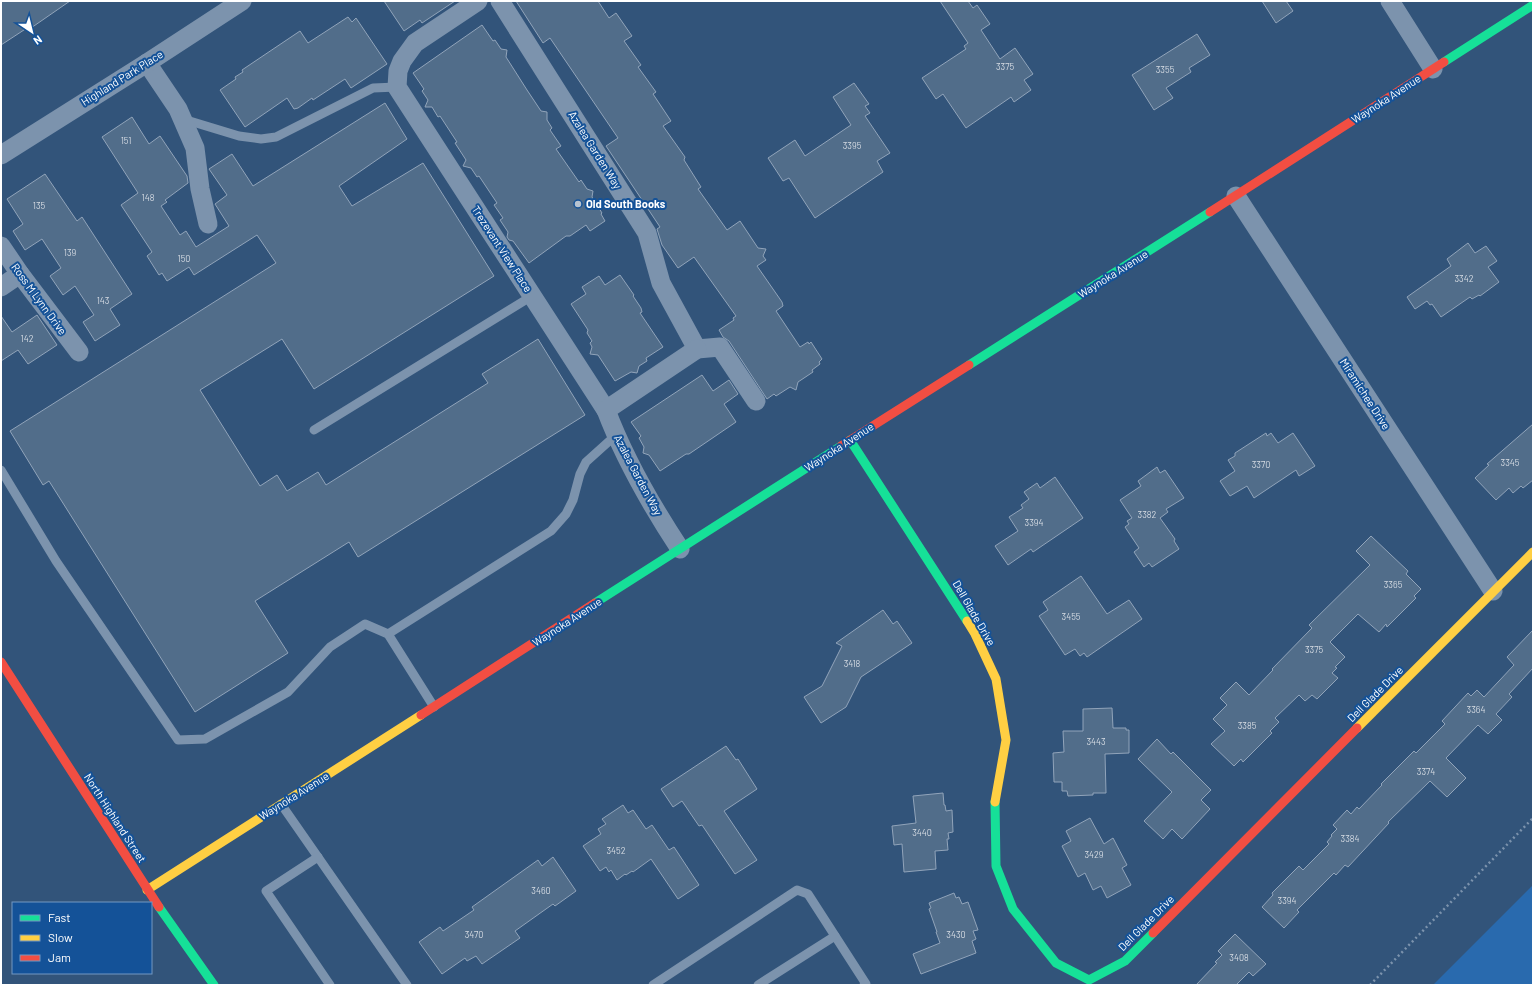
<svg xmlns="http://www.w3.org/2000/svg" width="1534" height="986" viewBox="0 0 1534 986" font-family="Barlow,sans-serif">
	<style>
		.green { fill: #296aae }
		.building { fill: #516d8a; stroke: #91a4ba }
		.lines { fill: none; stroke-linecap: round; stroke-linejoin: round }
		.path { stroke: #7c93ad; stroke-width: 2.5; stroke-dasharray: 2 3; stroke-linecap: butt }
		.lane { stroke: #7c93ad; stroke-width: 9 }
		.street { stroke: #7c93ad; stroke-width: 19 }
		.fast { stroke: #16e098; stroke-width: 9 }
		.slow { stroke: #ffcf43; stroke-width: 9 }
		.jam { stroke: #f24e42; stroke-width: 9 }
		.poi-dot { fill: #b7c3d0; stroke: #145298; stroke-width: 1.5 }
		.labels { text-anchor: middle; stroke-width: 4; stroke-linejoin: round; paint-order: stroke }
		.number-label { font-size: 9px; fill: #d4dae2 }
		.street-label { font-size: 11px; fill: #fff; stroke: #145298 }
		.poi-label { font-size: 11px; font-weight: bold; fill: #fff; stroke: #145298; text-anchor: start }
	</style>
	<rect width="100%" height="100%" fill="#32547a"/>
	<polygon class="green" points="1533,885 1533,985 1433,985"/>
	<g class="building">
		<polygon points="1,1 70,1 31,28 30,26 1,45"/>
		<polygon points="384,1 455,1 422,23 420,20 404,31"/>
		<polygon points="516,1 598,1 609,18 616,13 632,36 624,41 641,65 638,67 656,92 653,94 671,121 663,126 685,157 684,160 701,187 698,189 727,230 740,221 758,248 766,249 763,256 766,260 757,266 782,302 783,306 776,311 800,347 808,342 809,344 811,342 822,359 819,362 820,364 812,370 813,372 798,382 796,390 790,387 776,396 774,394 767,399 729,341 723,337 719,330 734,320 733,318 736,316 694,257 678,268 662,245 657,229 660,227 606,146 618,138 550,38 543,43"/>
		<polygon points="940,1 968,1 973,8 977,5 990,24 981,30 1000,59 1015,48 1033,74 1024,80 1031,90 1014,102 1011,97 966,128 943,94 936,99 922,78 966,49 964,46 968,43"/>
		<polygon points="1262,1 1286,1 1293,11 1276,23"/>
		<polygon points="348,17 352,22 356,18 387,64 351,88 345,79 313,100 312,98 298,108 294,109 287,98 245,127 220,90 236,79 235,77 243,72 242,70 300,31 308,43"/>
		<polygon points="482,25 493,41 495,40 501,49 507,50 506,57 527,90 541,111 547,112 547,120 552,128 550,130 561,146 556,149 579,182 581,180 587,189 593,191 592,197 602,213 601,214 605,221 590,231 586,225 570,236 566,236 529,263 513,241 509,240 507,237 508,232 500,220 503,218 494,205 497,203 479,176 477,177 471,168 463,166 466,160 455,143 457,142 440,116 438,117 432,107 425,107 428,100 422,91 424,89 413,73"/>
		<polygon points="1197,34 1210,55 1189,68 1191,72 1166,88 1173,98 1154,110 1132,75"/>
		<polygon points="854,83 869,104 865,106 870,113 865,116 890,153 877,161 883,172 815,218 789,178 783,181 768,158 795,140 805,156 851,125 833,97"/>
		<polygon points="385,103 407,139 339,186 352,206 423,163 494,276 314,389 282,339 200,390 260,486 277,475 287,491 318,472 326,485 488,383 482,374 538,339 585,415 358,557 349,542 255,601 288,653 195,712 49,481 43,485 10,431 276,263 257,235 194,275 189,267 167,281 162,273 159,275 147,256 152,252 121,205 138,193 102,137 132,117 149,144 160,136 187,176 188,183 165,200 167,202 161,206 180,235 186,231 196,247 229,226 215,204 227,195 209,169 232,154 253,186"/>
		<polygon points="45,174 77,221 82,217 132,294 110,309 120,325 95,341 83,322 94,315 75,286 63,295 50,276 61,268 42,239 25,250 13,231 23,224 7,199"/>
		<polygon points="1468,243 1475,253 1486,246 1497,261 1488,267 1499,282 1480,296 1479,295 1472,299 1470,297 1441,317 1432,304 1430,305 1427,301 1415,309 1407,297 1451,266 1447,259"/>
		<polygon points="620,275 634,295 633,296 641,308 642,312 640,313 663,347 646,358 647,361 639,366 637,373 631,372 615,381 598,355 590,354 592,347 590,343 592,341 587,333 588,330 571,304 586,294 582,287 599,276 605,285"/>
		<polygon points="37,315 57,345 28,364 18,350 1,361 1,316 12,332"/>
		<polygon points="702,375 713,391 729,380 738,394 724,404 736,422 689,454 686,454 660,471 649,455 643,453 644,447 639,438 641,436 631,422"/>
		<polygon points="1533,424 1533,480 1523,488 1521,486 1513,493 1509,488 1496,500 1475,478 1489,465 1487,464"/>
		<polygon points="1266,433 1267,436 1271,433 1278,443 1293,433 1315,466 1299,476 1296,470 1254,498 1247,486 1230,496 1220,481 1235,471 1228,460 1235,456 1235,453"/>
		<polygon points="1157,467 1160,473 1165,470 1184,498 1166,509 1168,512 1160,518 1175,539 1174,541 1179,549 1152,567 1149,563 1144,567 1134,552 1139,548 1125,527 1129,524 1127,521 1132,518 1120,500 1141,486 1138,481"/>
		<polygon points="1055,477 1083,518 1033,552 1031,549 1008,565 995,546 1018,531 1009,517 1023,508 1021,505 1029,499 1024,492 1037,483 1040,488"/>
		<polygon points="1371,536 1408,571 1406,574 1421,589 1414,596 1416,598 1387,627 1386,624 1379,632 1358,614 1330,642 1345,657 1335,667 1337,668 1332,673 1338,678 1317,699 1312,695 1305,701 1299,695 1275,718 1279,722 1270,731 1272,733 1243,762 1241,759 1234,766 1211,744 1225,731 1213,719 1227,705 1220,698 1236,682 1249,695 1273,670 1272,669 1312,628 1309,625 1370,565 1356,551"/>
		<polygon points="1081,576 1107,614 1129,600 1142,619 1087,657 1084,653 1080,656 1075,649 1065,655 1039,616 1048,610 1043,602"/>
		<polygon points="883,610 893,624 897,621 912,643 861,677 846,707 821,723 804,697 822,686 842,646 836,643"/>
		<polygon points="1533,630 1533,668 1509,694 1512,697 1496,714 1502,720 1488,734 1478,725 1446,758 1466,778 1447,797 1430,781 1388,822 1389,823 1348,867 1345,865 1336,875 1334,873 1297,910 1299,912 1284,928 1262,907 1273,895 1272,893 1299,866 1303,870 1329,844 1327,842 1332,836 1331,835 1337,829 1333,825 1347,810 1351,814 1357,807 1359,809 1382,785 1381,784 1414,751 1416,753 1445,724 1442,721 1468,693 1471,696 1477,690 1484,697 1514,665 1507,657"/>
		<polygon points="1112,708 1113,728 1126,728 1126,730 1129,730 1129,753 1105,754 1106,793 1093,793 1093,795 1068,796 1067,791 1062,791 1062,782 1054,782 1053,753 1064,752 1063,731 1083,731 1083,709"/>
		<polygon points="1157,739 1171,754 1173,752 1211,790 1201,800 1210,809 1182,839 1172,829 1163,839 1144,821 1172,792 1138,759"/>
		<polygon points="726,746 736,760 738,759 757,789 724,811 757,860 735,874 702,825 699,826 682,801 673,807 661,789"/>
		<polygon points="943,793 944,805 945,805 946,811 952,810 953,832 948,833 949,839 947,839 948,850 935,851 936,869 904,872 902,844 894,845 892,826 916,823 913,796"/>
		<polygon points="623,805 628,813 633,810 646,829 652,825 669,850 674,847 699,885 678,899 651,859 633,872 632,871 626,875 625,874 617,880 611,870 609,872 606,867 600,871 583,846 601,834 598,829 606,824 602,819"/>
		<polygon points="1090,818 1104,844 1113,838 1127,865 1122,868 1131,885 1107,898 1101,886 1093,890 1085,873 1078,877 1062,846 1071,841 1066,831"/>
		<polygon points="553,857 576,891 555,906 553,904 515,931 520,938 482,964 476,956 467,961 465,958 442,974 419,942 440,927 443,931 474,910 472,907 538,860 542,866"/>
		<polygon points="954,893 956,898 959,897 962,904 968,902 978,930 973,931 976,939 972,941 976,953 921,974 913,954 940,943 936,932 937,932 929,909 931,908 929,903"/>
		<polygon points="1235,934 1266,964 1253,976 1249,972 1236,985 1196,985 1217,963 1215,962 1222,955 1218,951"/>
	</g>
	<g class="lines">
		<polyline class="path" points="1370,985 1533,818"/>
		<g class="lane">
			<polyline points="183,119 239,136 261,139 276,137 373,88 397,87"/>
			<polyline points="314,430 532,296"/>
			<polyline points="1,470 56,561 178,740 205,739 288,692 330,647 365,624 388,634 434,707"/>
			<polyline points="388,634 551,531 566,514 573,500 580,474 586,462 616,435"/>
			<polyline points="281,804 407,985"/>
			<polyline points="318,857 266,891 330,985"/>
			<polyline points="653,985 797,890 808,894 866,984 864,985"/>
			<polyline points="758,985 835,936"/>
		</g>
		<g class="street">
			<polyline points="478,1 415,43 402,61 398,71 397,87 606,410"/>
			<polyline points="500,1 647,233 661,283 697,349 720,347 756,401"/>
			<polyline points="1390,1 1433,69"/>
			<polyline points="147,63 178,109 195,148 200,189 208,224"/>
			<polyline points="1,155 147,63 242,1"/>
			<polyline points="1236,196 1493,591"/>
			<polyline points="1,246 20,274 79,352"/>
			<polyline points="1,287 20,274"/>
			<path d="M680 549C651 505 625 460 606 410L697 349"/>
		</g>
		<g class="fast">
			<polyline points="1444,62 1533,5"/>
			<polyline points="969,365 1210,212"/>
			<polyline points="850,440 967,621"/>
			<polyline points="595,603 841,446"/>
			<polyline points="995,802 996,866 1013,909 1056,963 1089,980 1125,961 1153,933"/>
			<polyline points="159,907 214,985"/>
		</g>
		<g class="slow">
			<polyline points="967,621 975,634 996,679 1006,740 995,802"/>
			<polyline points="1357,728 1533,552"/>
			<polyline points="147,890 421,715"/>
		</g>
		<g class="jam">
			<polyline points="1210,212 1444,62"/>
			<polyline points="841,446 969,365"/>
			<polyline points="1,662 159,907"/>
			<polyline points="421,715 595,603"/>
			<polyline points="1153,933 1357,728"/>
		</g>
	</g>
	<circle class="poi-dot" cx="578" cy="204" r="4"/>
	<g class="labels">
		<g class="number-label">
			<text x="1005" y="70">3375</text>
			<text x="1165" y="73">3355</text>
			<text x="126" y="144">151</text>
			<text x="852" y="149">3395</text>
			<text x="148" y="201">148</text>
			<text x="39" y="209">135</text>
			<text x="70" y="256">139</text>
			<text x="184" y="262">150</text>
			<text x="1464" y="282">3342</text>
			<text x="103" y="304">143</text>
			<text x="27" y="342">142</text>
			<text x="1510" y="466">3345</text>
			<text x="1261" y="468">3370</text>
			<text x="1147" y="518">3382</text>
			<text x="1034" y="526">3394</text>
			<text x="1393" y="588">3365</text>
			<text x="1071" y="620">3455</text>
			<text x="1314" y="653">3375</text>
			<text x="852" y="667">3418</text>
			<text x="1476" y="713">3364</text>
			<text x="1247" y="729">3385</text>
			<text x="1096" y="745">3443</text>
			<text x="1426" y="775">3374</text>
			<text x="922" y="836">3440</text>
			<text x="1350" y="842">3384</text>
			<text x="616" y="854">3452</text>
			<text x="1094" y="858">3429</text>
			<text x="541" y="894">3460</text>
			<text x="1287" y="904">3394</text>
			<text x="474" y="938">3470</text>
			<text x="956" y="938">3430</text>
			<text x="1239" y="961">3408</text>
		</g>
		<g class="street-label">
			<text transform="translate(122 78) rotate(-32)" y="4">Highland Park Place</text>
			<text transform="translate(1386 99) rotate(-33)" y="4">Waynoka Avenue</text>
			<text transform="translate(595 150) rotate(58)" y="4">Azalea Garden Way</text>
			<text transform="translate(502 249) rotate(57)" y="4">Trezevant View Place</text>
			<text transform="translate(1113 274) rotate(-32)" y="4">Waynoka Avenue</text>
			<text transform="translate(39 299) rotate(54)" y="4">Ross M Lynn Drive</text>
			<text transform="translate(1365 394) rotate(57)" y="4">Miramichee Drive</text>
			<text transform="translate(839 447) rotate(-33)" y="4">Waynoka Avenue</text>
			<text transform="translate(638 475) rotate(62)" y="4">Azalea Garden Way</text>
			<text transform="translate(974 613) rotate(60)" y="4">Dell Glade Drive</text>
			<text transform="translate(567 622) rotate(-33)" y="4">Waynoka Avenue</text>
			<text transform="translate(1375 694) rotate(-45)" y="4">Dell Glade Drive</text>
			<text transform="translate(294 796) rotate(-32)" y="4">Waynoka Avenue</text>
			<text transform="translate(115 818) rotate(57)" y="4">North Highland Street</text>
			<text transform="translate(1146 923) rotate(-45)" y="4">Dell Glade Drive</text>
		</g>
		<g class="poi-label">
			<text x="586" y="208">Old South Books</text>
		</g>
	</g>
	<rect width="1534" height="986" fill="none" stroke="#ffffff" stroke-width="4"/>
	<rect x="12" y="902" width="140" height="72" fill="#145298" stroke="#7297c1"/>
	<rect x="20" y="915" width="20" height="6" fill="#16e098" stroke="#7297c1"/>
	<text x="48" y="922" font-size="12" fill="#ffffff">Fast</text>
	<rect x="20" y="935" width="20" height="6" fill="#ffcf43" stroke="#7297c1"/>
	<text x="48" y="942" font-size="12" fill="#ffffff">Slow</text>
	<rect x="20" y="955" width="20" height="6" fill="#f24e42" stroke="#7297c1"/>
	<text x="48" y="962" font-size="12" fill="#ffffff">Jam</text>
	<g transform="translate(32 32) rotate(145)" stroke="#145298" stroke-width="3" paint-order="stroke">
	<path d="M0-3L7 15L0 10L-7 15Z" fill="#ffffff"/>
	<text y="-6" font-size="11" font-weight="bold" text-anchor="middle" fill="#ffffff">N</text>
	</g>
</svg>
